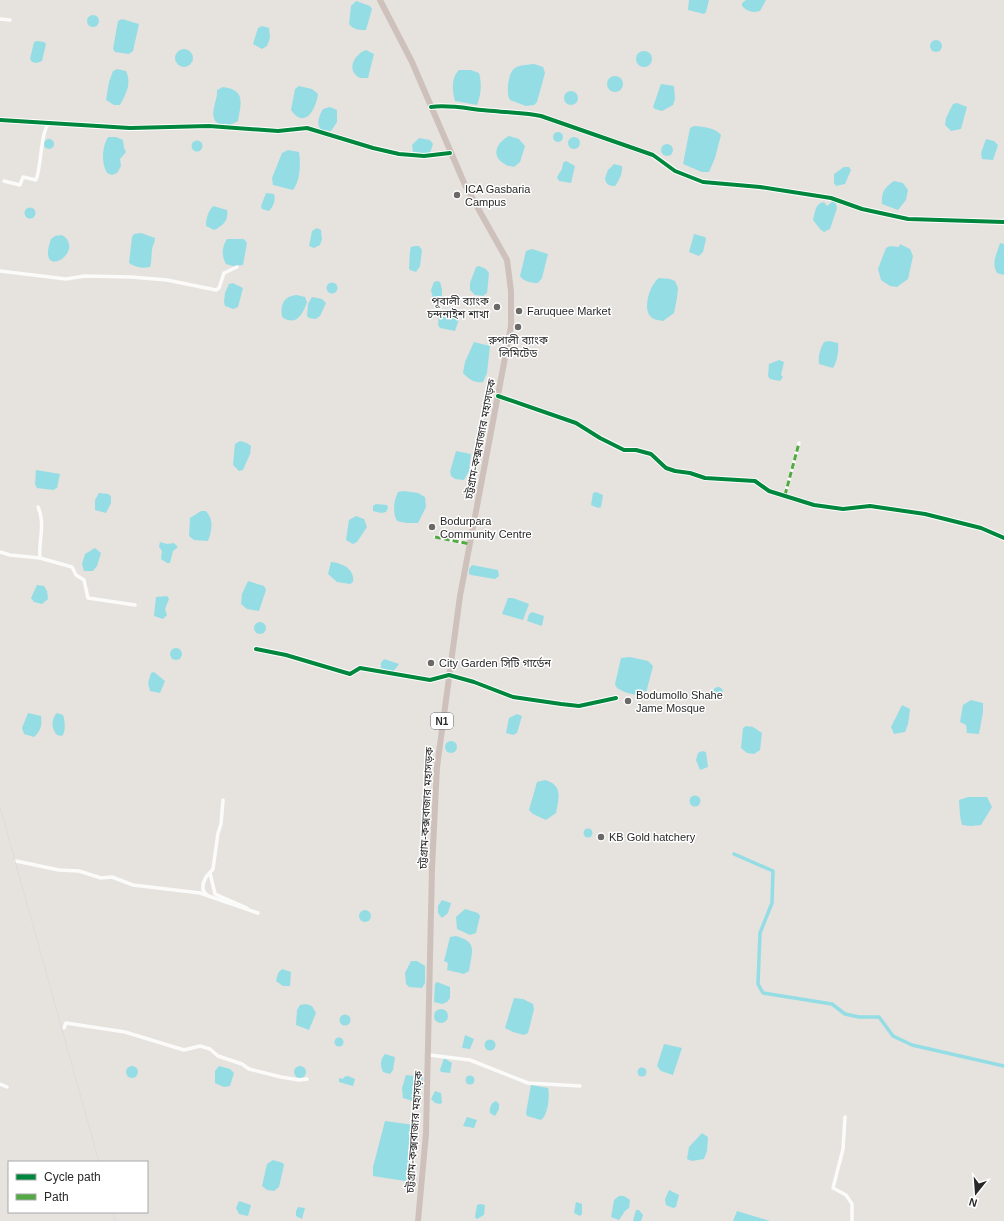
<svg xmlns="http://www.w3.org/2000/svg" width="1004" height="1221" viewBox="0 0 1004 1221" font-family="Arial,'Noto Sans Bengali',sans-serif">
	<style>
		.water { fill: #94dde5 }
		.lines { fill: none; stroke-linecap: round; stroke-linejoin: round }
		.canal { stroke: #94dde5; stroke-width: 3.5 }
		.street { stroke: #fbfbfa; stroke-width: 3.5 }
		.secondary { stroke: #fbfbfa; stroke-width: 5 }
		.highway { stroke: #cec1bc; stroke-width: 6 }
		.rail { stroke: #dddcdd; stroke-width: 1 }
		.quiet { stroke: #53aa44; stroke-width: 3; stroke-dasharray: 6 3; stroke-linecap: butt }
		.cycleway-casing { stroke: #fff; stroke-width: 6 }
		.cycleway { stroke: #00873e; stroke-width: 4 }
		.poi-dot { fill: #6a6968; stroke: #fff; stroke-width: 1.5 }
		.labels { text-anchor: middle; stroke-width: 3; stroke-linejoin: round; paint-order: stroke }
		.shield { fill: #fff; stroke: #686868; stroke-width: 1 }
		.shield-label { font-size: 10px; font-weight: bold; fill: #282828 }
		.poi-label { font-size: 11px; fill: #282828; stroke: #fff; text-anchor: start }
		.street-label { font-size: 11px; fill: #282828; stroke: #fff }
	</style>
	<rect width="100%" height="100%" fill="#e6e2de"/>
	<g class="water">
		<polygon points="689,0 709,0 706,12 704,14 688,10"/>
		<path d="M746 0H766L760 11C752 13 748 12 742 6V3Z"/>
		<path d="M356 1 370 6 372 9 366 30C359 30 354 30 349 24L351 6Z"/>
		<circle cx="93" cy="21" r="6"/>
		<polygon points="122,19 139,24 133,51 129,54 115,52 113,49 118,21"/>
		<polygon points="262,26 269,28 270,38 267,46 262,49 253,44 258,28"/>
		<circle cx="936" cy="46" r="6"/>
		<polygon points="37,41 44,42 46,44 42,61 37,63 32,62 30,59 34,42"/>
		<circle cx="184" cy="58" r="9"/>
		<path d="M366 50 374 54 368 78H360C346 71 353 55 366 50Z"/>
		<circle cx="644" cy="59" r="8"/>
		<path d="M534 64 543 67 545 73 537 102 534 105 526 106 510 100C507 95 508 90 508 85 511 65 516 66 534 64Z"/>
		<path d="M117 69 126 71C132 83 126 94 120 105H114L106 100 109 82 113 71Z"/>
		<path d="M459 70H471L479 73C482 84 481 95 477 105L455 101C452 91 451 77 459 70Z"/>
		<circle cx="615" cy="84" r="8"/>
		<polygon points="661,84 674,86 675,99 673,105 662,111 655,109 653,107"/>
		<path d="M299 86 312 89 318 94C316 109 305 130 291 110L295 89Z"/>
		<path d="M223 87C246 90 241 103 238 121 230 126 224 127 216 122 209 112 218 101 217 90Z"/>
		<circle cx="571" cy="98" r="7"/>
		<polygon points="957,103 967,107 961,129 951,131 945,125 946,118 953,104"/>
		<path d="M330 107 337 110V122L331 131 321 130C316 124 319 115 323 109Z"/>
		<path d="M694 126C704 127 714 127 721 135L715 158 709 172H702L683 164 690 128Z"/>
		<circle cx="558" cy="137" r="5"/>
		<path d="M509 136 519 139 525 146 520 162 514 167C493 164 490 146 509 136Z"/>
		<circle cx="574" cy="143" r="6"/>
		<path d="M108 137H116L123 140 124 148 126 152 120 159 121 166 117 173 112 175 107 173C101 162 102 147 108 137Z"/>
		<polygon points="419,138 430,140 433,144 430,153 428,154 413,152 412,145"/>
		<circle cx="49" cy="144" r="5"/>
		<polygon points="986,139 994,141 998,145 993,160 982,159 981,153"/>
		<circle cx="197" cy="146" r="5.5"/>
		<circle cx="667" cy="150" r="6"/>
		<path d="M288 150 299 152C301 164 300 181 293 190L273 185 272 178 282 153Z"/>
		<polygon points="566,161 575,166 571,183 559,181 557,177 562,169 563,163"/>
		<path d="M614 164 622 166C623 172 619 181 615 186 609 186 606 185 605 178L608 170Z"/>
		<polygon points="844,167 849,167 851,170 845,184 836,186 834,183 834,174"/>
		<path d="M894 181 903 183 908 190 906 200 898 210 882 204C881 192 885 187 894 181Z"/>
		<path d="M266 193 274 194C276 200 273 207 269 211L262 209 261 206Z"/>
		<path d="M833 201 836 204 837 208 830 229 824 232 820 229 813 220C815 213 815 203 824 202L827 206Z"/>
		<path d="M213 206 227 210C229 220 223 226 214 230L206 226C206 218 208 212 213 206Z"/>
		<circle cx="30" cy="213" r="5.5"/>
		<polygon points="317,228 321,230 322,239 320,245 314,248 309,246 312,231"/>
		<path d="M141 233 155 238C155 243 152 246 152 251 151 256 152 261 150 267 143 269 135 267 129 263L132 237 134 234Z"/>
		<polygon points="694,234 705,237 706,239 703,252 699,256 689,252"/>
		<path d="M62 235C88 252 35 283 51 239L55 236Z"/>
		<path d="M227 239H244L247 243 243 265 233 266 226 264C221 255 222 247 227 239Z"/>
		<path d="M1000 243 1004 244V275L997 273C991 262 997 254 1000 243Z"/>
		<polygon points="900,244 910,249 913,256 908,279 897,287 890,286 881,280 878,269 886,248 890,246 899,247"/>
		<path d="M415 246H419L422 250 420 266 416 272 410 270 409 268C410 261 409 252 411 247Z"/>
		<path d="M532 249 548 254 542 278 538 283C532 283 524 282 520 276L526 251Z"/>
		<polygon points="479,266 486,269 489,273 487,293 483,296 475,295 470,290 470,283 476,267"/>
		<path d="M659 278 670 279 675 281 678 288 677 298 674 313 663 321C659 320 654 320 651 317 642 309 650 284 659 278Z"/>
		<polygon points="437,281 440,282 442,289 442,297 438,299 433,298 431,290 434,282"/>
		<circle cx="332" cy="288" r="5.5"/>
		<polygon points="233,283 243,288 238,307 233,309 225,306 224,302 225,293 229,284"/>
		<path d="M297 295 305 297 307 302C303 314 296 327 282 317 280 304 284 296 297 295Z"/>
		<polygon points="312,297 322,299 326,303 320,316 316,319 309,318 307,316 308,304"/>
		<polygon points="455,309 458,310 459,319 455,331 440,328 438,325 439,312 441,310"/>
		<path d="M829 341 838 343C839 351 837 362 833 368L819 364C818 356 820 349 824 342Z"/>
		<path d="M474 342 490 346 487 373 483 382C474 383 470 380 463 373L465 362Z"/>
		<polygon points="779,360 784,362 781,375 783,377 780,381 770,379 768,376 769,364"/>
		<polygon points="240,441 247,443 251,446 250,454 243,470 239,471 233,465 235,444"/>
		<polygon points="456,451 471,454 469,471 464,480 455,479 451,476 450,472"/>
		<polygon points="36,470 60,474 57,488 53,490 37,488 35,484"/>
		<path d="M404 491 418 493 425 497 426 507 418 523H406L397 521C392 512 394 500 398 492Z"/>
		<polygon points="596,492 603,495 601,507 598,508 591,505 593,493"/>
		<polygon points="99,493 108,494 111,496 111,503 106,513 95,510 95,500"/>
		<polygon points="376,504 387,505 388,508 386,512 381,513 373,511 373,506"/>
		<path d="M201 511H206C214 520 212 530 208 541L194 540 189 536 190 518Z"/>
		<polygon points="356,516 364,519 367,527 357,542 353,544 346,540 349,520"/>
		<polygon points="160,542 167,544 174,543 178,547 173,551 170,563 167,563 161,559 162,551 159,547"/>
		<polygon points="95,548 101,553 97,566 93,571 84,571 82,564 85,554"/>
		<path d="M331 562C342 563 355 569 353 582L350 584 337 582 328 574Z"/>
		<polygon points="472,565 498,570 499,576 495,579 471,575 469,574 469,569"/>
		<polygon points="248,581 264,586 266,590 259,611 247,609 241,604 242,594"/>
		<polygon points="37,585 44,586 47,591 48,599 42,604 34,602 31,598"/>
		<polygon points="167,596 169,599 165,609 167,615 163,619 154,616 156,597"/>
		<polygon points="508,598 513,598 529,604 523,620 502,614"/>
		<polygon points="532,612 544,616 542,626 527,621 529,614"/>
		<circle cx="260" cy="628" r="6"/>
		<circle cx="176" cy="654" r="6"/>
		<path d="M630 657 648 661 653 666 646 693C637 697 625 693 617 688L615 684 621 658Z"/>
		<polygon points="384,659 399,664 393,672 381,668 381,663"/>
		<polygon points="154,672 165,681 160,693 150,691 148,683 151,673"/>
		<circle cx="718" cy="692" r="5"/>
		<polygon points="971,700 983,703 983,712 979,734 967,733 966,725 960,722 963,705"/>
		<polygon points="902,705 910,709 908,724 905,732 894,734 891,727"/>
		<path d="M28 713 41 716C42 725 41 731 34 737L24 734 22 728Z"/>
		<path d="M57 713 63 715C65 720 66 732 62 736L57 735C51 729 51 718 57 713Z"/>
		<polygon points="517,714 522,716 517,733 513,735 506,733 509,718"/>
		<polygon points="746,726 753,727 762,733 760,750 754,754 747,753 741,748 743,728"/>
		<circle cx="451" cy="747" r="6"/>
		<polygon points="702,751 706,752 708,767 700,770 696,760 698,753"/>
		<path d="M545 780C563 785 559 798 556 813L546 820 533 814 529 810 537 782Z"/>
		<circle cx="695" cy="801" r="5.5"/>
		<polygon points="968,797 987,797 992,807 981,825 971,826 962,825 960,816 959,800"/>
		<circle cx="588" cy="833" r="4.5"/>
		<polygon points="442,900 451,903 448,913 442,918 438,913 438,906"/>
		<polygon points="465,909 478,913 480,916 476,933 470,935 457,929 456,917"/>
		<circle cx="365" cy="916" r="6"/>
		<path d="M456 936C478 942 472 951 469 971L464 974 447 970 448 963 444 961 450 937Z"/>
		<polygon points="411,961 417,961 425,966 425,983 422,988 409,987 406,984 405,973"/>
		<polygon points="282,969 291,972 290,986 283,986 276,981 278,973"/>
		<polygon points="437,982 450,987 450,998 447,1002 442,1004 434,1002 435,984"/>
		<polygon points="514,998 523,999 533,1004 534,1009 528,1033 524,1035 513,1032 505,1028"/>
		<polygon points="306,1004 312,1006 316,1013 309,1030 296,1025 297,1010 300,1005"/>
		<circle cx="441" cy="1016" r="7"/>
		<circle cx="345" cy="1020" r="5.5"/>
		<polygon points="465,1035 474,1039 470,1049 462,1048"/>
		<circle cx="339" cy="1042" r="4.5"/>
		<circle cx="490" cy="1045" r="5.5"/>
		<polygon points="664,1044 682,1048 673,1075 661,1071 657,1066"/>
		<path d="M385 1054 395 1057 393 1070 390 1074 383 1072C380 1065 380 1060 385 1054Z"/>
		<polygon points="444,1058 452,1063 450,1073 441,1072 440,1070"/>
		<circle cx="132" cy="1072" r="6"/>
		<polygon points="219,1066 230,1069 234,1073 230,1086 224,1087 215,1083 215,1071"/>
		<circle cx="300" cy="1072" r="6"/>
		<circle cx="642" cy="1072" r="4.5"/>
		<polygon points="406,1075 423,1077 419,1102 416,1102 403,1098 402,1088"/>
		<circle cx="470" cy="1080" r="4.5"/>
		<polygon points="348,1076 355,1079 353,1086 339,1082 339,1078 343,1079 344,1077"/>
		<path d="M531 1085 548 1088C550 1096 548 1115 541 1120L527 1116 526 1113Z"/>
		<polygon points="435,1091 441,1093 442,1103 440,1104 435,1103 431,1099"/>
		<path d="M496 1101 499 1104V1109L495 1116 490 1113C489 1109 491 1102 496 1101Z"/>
		<polygon points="467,1117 477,1120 474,1128 463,1126"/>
		<path d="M385 1121 414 1125 418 1130C406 1145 411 1161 408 1179L405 1181 373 1176V1167Z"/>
		<polygon points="702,1133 708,1137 707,1151 704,1159 692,1161 687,1159 689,1147"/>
		<polygon points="273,1160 283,1163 284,1165 279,1187 274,1191 267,1190 262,1186 267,1164"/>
		<polygon points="669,1190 679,1195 676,1207 673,1208 666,1205 665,1199"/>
		<polygon points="619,1196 624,1196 630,1200 629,1208 625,1211 619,1220 611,1217 614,1200"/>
		<polygon points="239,1201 251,1205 248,1216 239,1214 236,1208"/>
		<polygon points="576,1202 582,1204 582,1214 580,1216 574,1213"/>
		<polygon points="480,1204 485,1205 484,1215 477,1219 475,1217 477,1205"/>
		<polygon points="298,1207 305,1208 302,1219 296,1216 296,1211"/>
		<polygon points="636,1210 639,1210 643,1215 641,1221 633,1221"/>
		<polygon points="737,1211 770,1221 733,1221"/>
	</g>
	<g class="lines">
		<polyline class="canal" points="734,854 773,871 772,903 760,933 758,984 763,993 832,1004 845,1014 859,1017 879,1017 893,1036 912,1045 1004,1066"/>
		<g class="street">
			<polyline points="0,19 10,20"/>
			<path d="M4 181 20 185 23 177 36 180C42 164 40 134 49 123"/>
			<polyline points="0,271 66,279 85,276 131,277 167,280 216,290 219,288 224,273 237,267"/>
			<polyline points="785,495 799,443"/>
			<path d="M38 507C46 524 38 541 40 558L72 567 76 575 84 580 88 598 135 605"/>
			<polyline points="435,537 470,544"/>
			<polyline points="0,552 10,555 40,558"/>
			<polyline points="256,649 286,655 350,674 360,668 430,680 449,675 474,682 513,697 561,704 579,706 616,698"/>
			<polyline points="16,861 59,870 79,871 101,878 112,877 133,885 200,893 258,913"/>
			<polyline points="210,873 215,894 247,908"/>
			<polyline points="207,895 203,890 203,884 206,877 213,869 218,833 221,824 223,800"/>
			<polyline points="64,1028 66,1023 125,1032 184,1050 200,1046 210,1049 218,1056 242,1064 249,1069 281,1077 299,1080 307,1079"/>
			<polyline points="429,1055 470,1060 528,1083 580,1086"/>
			<polyline points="0,1084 7,1087"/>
			<polyline points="845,1117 843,1149 833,1188 846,1195 852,1204 852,1221"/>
		</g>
		<g class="secondary">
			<path d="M431 107C451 104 473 110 494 111 510 113 525 112 541 116L653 155 675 171 703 182 760 187 831 198 862 209 908 219 1004 222"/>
			<polyline points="0,120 130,128 209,126 278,131 307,128 373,148 399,154 424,156 450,153"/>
			<polyline points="498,396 576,423 600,438 624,450 636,450 651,454 666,468 675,471 690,473 705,478 755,481 769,491 814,505 843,509 870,506 925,514 981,528 1004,538"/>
		</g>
		<polyline class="highway" points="380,0 412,62 465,185 507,260 511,291 511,326 460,596 437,767 432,868 426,1134 418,1221"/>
		<g class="rail">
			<polyline points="0,807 99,1162"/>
			<polyline points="113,1212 115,1221"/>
		</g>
		<g class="quiet">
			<polyline points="785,495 799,443"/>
			<polyline points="435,537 470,544"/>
		</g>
		<g class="cycleway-casing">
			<g id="cycleway">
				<path d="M431 107C451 104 473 110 494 111 510 113 525 112 541 116L653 155 675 171 703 182 760 187 831 198 862 209 908 219 1004 222"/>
				<polyline points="0,120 130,128 209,126 278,131 307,128 373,148 399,154 424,156 450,153"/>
				<polyline points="498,396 576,423 600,438 624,450 636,450 651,454 666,468 675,471 690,473 705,478 755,481 769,491 814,505 843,509 870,506 925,514 981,528 1004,538"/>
				<polyline points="256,649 286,655 350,674 360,668 430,680 449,675 474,682 513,697 561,704 579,706 616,698"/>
			</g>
		</g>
		<use href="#cycleway" class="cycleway"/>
	</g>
	<g class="poi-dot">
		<circle cx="457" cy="195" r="4"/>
		<circle cx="497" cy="307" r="4"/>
		<circle cx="519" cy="311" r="4"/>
		<circle cx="518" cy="327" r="4"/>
		<circle cx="432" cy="527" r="4"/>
		<circle cx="431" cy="663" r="4"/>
		<circle cx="628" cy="701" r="4"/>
		<circle cx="601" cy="837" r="4"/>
	</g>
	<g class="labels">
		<rect class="shield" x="431" y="713" width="22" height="16" rx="3"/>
		<g class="shield-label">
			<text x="442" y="725">N1</text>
		</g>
		<g class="poi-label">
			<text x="465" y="193">ICA Gasbaria<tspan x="465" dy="13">Campus</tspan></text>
			<text x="489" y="305" text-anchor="end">পূবালী ব্যাংক<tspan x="489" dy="13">চন্দনাইশ শাখা</tspan></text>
			<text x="527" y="315">Faruquee Market</text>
			<text x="518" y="344" text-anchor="middle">রুপালী ব্যাংক<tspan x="518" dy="13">লিমিটেড</tspan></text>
			<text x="440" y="525">Bodurpara<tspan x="440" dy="13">Community Centre</tspan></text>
			<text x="439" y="667">City Garden সিটি গার্ডেন</text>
			<text x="636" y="699">Bodumollo Shahe<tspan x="636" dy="13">Jame Mosque</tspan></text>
			<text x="609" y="841">KB Gold hatchery</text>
		</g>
		<g class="street-label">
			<text transform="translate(480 439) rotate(-79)" y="4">চট্টগ্রাম-কক্সবাজার মহাসড়ক</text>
			<text transform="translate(426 808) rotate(-87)" y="4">চট্টগ্রাম-কক্সবাজার মহাসড়ক</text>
			<text transform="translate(414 1132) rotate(-86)" y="4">চট্টগ্রাম-কক্সবাজার মহাসড়ক</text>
		</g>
	</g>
	<rect x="8" y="1161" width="140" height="52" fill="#ffffff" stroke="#a9a9a9"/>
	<rect x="16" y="1174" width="20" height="6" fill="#00873e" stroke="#a9a9a9"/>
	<text x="44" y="1181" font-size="12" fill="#282828">Cycle path</text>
	<rect x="16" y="1194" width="20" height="6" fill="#53aa44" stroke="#a9a9a9"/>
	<text x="44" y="1201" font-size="12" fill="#282828">Path</text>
	<g transform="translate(976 1193) rotate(197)" stroke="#ffffff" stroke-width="3" paint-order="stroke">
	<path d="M0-3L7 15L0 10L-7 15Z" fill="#282828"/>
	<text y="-6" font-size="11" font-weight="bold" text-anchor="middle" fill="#282828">N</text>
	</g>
</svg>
